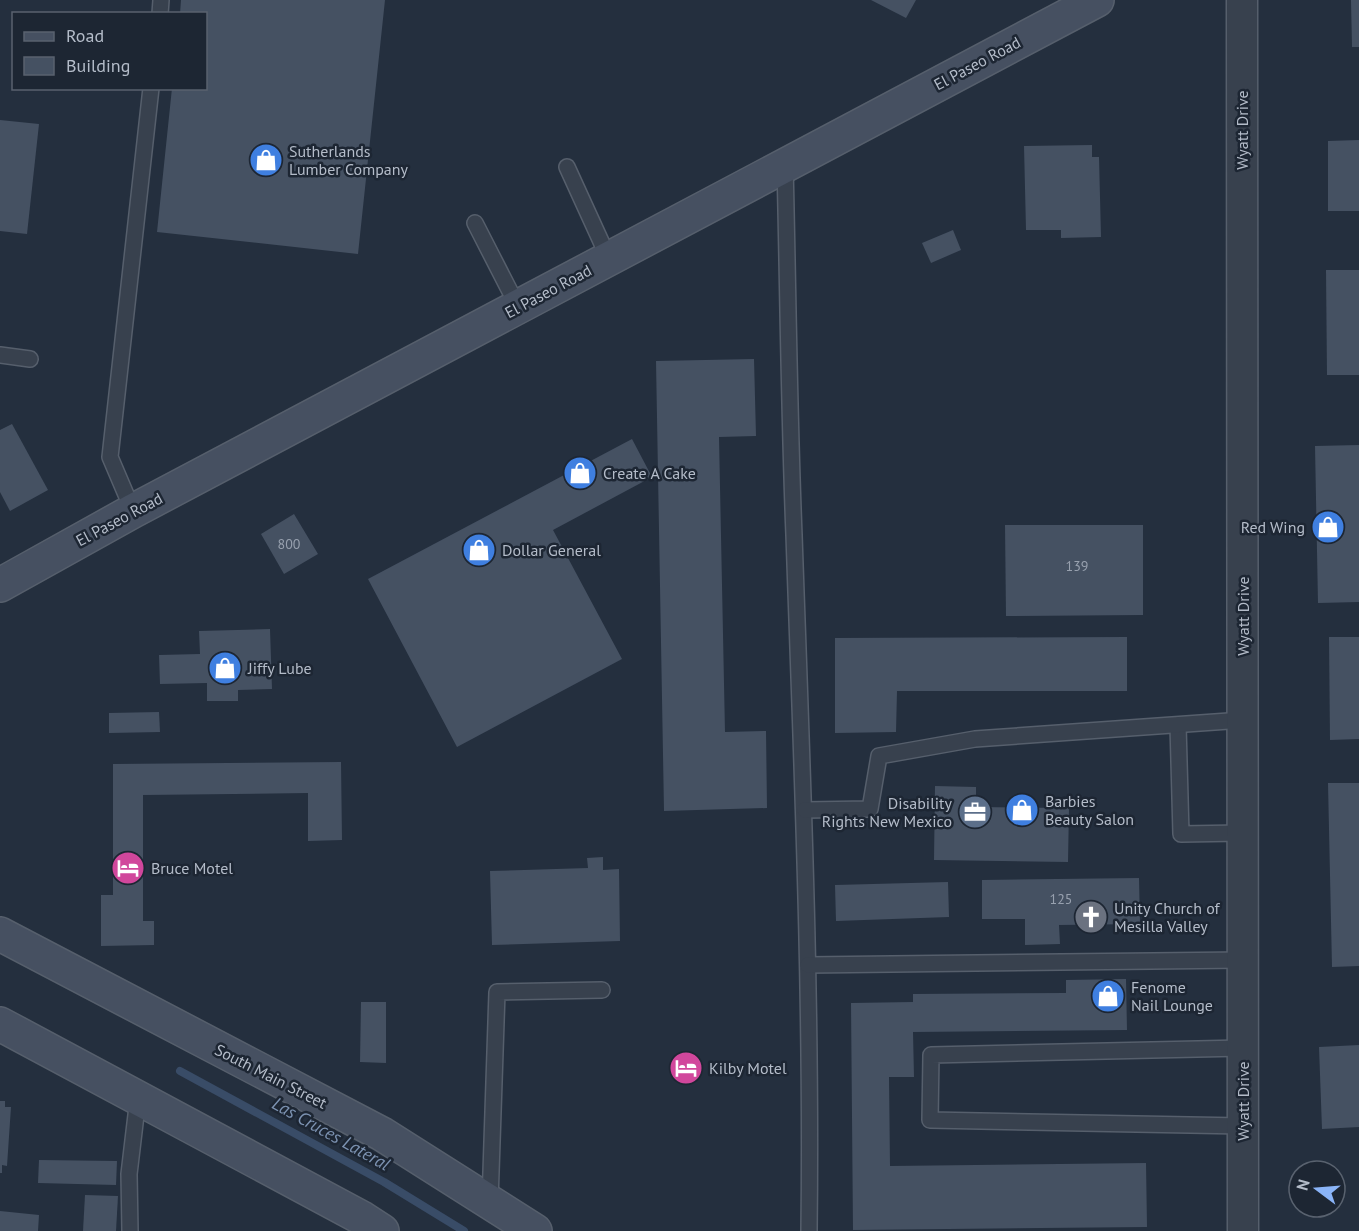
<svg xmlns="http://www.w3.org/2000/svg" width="1359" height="1231" viewBox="0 0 1359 1231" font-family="'PT Sans',sans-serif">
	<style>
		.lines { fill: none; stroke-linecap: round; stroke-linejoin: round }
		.stream { stroke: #394c67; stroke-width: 8 }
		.building { fill: #455162 }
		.lane-casing { stroke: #565f6c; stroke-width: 18 }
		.street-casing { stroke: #565f6c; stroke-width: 33 }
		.secondary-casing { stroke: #565f6c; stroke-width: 36 }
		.lane { stroke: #38414e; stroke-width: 15 }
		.street { stroke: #38414e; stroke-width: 30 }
		.secondary { stroke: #465061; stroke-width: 33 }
		.labels { text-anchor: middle; stroke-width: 5; stroke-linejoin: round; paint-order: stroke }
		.number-label { font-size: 14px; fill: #98a1af }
		.street-label { font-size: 16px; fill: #b4bcc9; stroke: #1d2633 }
		.poi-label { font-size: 16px; fill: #b4bcc9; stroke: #1d2633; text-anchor: start }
		.water-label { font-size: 18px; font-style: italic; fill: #7c92b1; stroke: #1d2633 }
	</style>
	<rect width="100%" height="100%" fill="#242f3e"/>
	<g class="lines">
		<polyline class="stream" points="180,1071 384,1182 464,1231"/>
	</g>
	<g class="building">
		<polygon points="181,0 385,0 358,254 157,232 172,88 206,88 206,14 180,14"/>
		<polygon points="871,0 916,0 906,18"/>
		<polygon points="1351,0 1359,0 1359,47 1352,47"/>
		<polygon points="0,120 39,124 27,234 0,231"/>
		<polygon points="1359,140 1359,211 1328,211 1328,141"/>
		<polygon points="1092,145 1092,157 1099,157 1101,237 1061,238 1061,230 1026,230 1024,146"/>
		<polygon points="953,230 961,250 931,263 922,243"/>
		<polygon points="1326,270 1359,270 1359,375 1327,375"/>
		<polygon points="754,359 756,436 719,437 725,732 766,731 767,808 664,811 656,361"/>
		<polygon points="12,424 48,490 10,511 0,492 0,430"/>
		<polygon points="632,439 652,477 553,530 622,659 457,747 368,579"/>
		<polygon points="1359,445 1359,602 1318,603 1315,446"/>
		<polygon points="294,514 318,554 284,574 261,534"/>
		<polygon points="1005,525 1143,525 1143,615 1006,616"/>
		<polygon points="270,629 272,689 238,690 238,701 207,701 207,683 160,684 159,655 200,654 199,631"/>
		<polygon points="1127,637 1127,691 897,691 896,732 835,733 835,638"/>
		<polygon points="1329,637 1359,637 1359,739 1330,740"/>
		<polygon points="159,712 160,732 109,733 109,713"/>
		<polygon points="341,762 342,840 308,841 308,793 143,795 143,921 154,921 154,945 101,946 101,895 113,895 113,764"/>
		<polygon points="1328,783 1359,783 1359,966 1332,967"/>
		<polygon points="935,786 976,787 976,807 1069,808 1068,862 934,860"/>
		<polygon points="603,857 603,870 619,869 620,941 492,945 490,871 588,868 587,858"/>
		<polygon points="1139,878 1140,924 1059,925 1060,944 1025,945 1025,919 982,919 982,880"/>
		<polygon points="948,882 949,917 836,921 835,885"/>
		<polygon points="1126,979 1127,1030 913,1032 914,1077 889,1077 890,1166 1146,1163 1147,1227 853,1230 851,1003 913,1002 913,994 1066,993 1066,980"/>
		<polygon points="361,1002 386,1002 386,1063 360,1062"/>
		<polygon points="1359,1045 1359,1127 1322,1129 1319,1047"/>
		<polygon points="0,1101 5,1101 5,1107 11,1107 7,1166 2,1165 2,1173 0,1173"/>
		<polygon points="39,1160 117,1161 116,1185 38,1183"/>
		<polygon points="85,1195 118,1196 116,1231 83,1231"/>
		<polygon points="0,1211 39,1215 38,1231 0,1231"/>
	</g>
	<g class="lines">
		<g class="lane-casing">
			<g id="lane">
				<polyline points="160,14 161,0"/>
				<path d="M785 165C788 289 789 412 794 535 802 767 812 999 809 1231"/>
				<polyline points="567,167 609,259"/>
				<polyline points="475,223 518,307"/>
				<polyline points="0,355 30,359"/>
				<polyline points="133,511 110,457 151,88"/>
				<polyline points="1178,725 1181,834 1242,833"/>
				<polyline points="805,810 870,809 879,756 975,739 1243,720"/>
				<polyline points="808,965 1243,960"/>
				<polyline points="1243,1126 930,1120 931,1055 1243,1048"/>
				<polyline points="490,1202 497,992 602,990"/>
				<polyline points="130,1231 129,1174 138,1098"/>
			</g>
		</g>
		<g class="street-casing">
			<polyline id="street" points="1242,0 1243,1231"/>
		</g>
		<g class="secondary-casing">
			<g id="secondary">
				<polyline points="0,585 133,511 1097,0"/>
				<polyline points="0,934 382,1134 535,1231"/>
				<polyline points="0,1024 362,1218 382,1231"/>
			</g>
		</g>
		<use href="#lane" class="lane"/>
		<use href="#street" class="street"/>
		<use href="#secondary" class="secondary"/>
	</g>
	<defs>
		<g id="shop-disc" transform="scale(1.725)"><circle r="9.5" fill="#3f7fe0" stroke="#1d2633"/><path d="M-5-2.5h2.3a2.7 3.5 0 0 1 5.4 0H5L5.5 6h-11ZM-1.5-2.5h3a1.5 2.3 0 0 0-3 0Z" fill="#fff"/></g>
		<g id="office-disc" transform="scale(1.725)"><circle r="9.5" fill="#5c6f8a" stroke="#1d2633"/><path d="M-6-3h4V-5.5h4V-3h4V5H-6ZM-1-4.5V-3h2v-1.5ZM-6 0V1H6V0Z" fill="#fff"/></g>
		<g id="hotel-disc" transform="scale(1.725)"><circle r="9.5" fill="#d1479c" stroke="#1d2633"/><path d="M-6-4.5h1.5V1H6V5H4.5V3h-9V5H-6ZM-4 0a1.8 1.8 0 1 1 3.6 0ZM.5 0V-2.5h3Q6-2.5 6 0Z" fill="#fff"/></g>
		<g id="church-disc" transform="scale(1.725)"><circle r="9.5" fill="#6b7280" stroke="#1d2633"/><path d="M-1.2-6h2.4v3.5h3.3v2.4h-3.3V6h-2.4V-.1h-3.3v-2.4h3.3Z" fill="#fff"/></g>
	</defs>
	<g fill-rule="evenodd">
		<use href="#shop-disc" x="266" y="160"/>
		<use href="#shop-disc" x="580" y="473"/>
		<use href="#shop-disc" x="1328" y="527"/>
		<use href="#shop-disc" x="479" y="550"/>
		<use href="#shop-disc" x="225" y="668"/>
		<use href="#shop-disc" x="1022" y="810"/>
		<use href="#office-disc" x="975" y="812"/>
		<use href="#hotel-disc" x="128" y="868"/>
		<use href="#church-disc" x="1091" y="917"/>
		<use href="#shop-disc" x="1108" y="996"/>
		<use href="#hotel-disc" x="686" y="1068"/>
	</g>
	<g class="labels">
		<g class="number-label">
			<text x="289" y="549">800</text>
			<text x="1077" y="571">139</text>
			<text x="1061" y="904">125</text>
		</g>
		<g class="street-label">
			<text transform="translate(977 63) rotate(-28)" y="6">El Paseo Road</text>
			<text transform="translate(1242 130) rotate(-90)" y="6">Wyatt Drive</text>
			<text transform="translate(548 291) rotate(-28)" y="6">El Paseo Road</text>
			<text transform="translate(119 519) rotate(-28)" y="6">El Paseo Road</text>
			<text transform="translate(1243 616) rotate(-90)" y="6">Wyatt Drive</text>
			<text transform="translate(271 1076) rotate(27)" y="6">South Main Street</text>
			<text transform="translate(1243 1101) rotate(-90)" y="6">Wyatt Drive</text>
		</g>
		<g class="poi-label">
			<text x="289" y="157">Sutherlands<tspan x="289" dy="18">Lumber Company</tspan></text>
			<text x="603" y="479">Create A Cake</text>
			<text x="1305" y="533" text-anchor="end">Red Wing</text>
			<text x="502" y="556">Dollar General</text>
			<text x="248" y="674">Jiffy Lube</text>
			<text x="1045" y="807">Barbies<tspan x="1045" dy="18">Beauty Salon</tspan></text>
			<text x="952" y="809" text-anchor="end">Disability<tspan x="952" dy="18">Rights New Mexico</tspan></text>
			<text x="151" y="874">Bruce Motel</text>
			<text x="1114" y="914">Unity Church of<tspan x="1114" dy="18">Mesilla Valley</tspan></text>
			<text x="1131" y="993">Fenome<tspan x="1131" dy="18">Nail Lounge</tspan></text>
			<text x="709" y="1074">Kilby Motel</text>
		</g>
		<g class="water-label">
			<text transform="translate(331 1134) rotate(29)" y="6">Las Cruces Lateral</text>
		</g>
	</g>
	<rect x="12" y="12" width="195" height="78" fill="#1d2633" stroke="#59626f" stroke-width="1.5"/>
	<rect x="24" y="32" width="30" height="9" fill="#465061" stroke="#59626f" stroke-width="1.5"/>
	<text x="66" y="42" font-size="18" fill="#b4bcc9">Road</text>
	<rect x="24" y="57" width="30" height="18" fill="#455162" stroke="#59626f" stroke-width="1.5"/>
	<text x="66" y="72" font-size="18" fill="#b4bcc9">Building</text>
	<g transform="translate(1317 1189) rotate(286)"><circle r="28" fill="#1d2633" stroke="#59626f" stroke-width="1.5"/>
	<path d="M0-4.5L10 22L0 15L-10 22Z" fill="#8ab4f8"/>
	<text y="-9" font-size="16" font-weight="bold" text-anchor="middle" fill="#b4bcc9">N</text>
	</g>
</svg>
